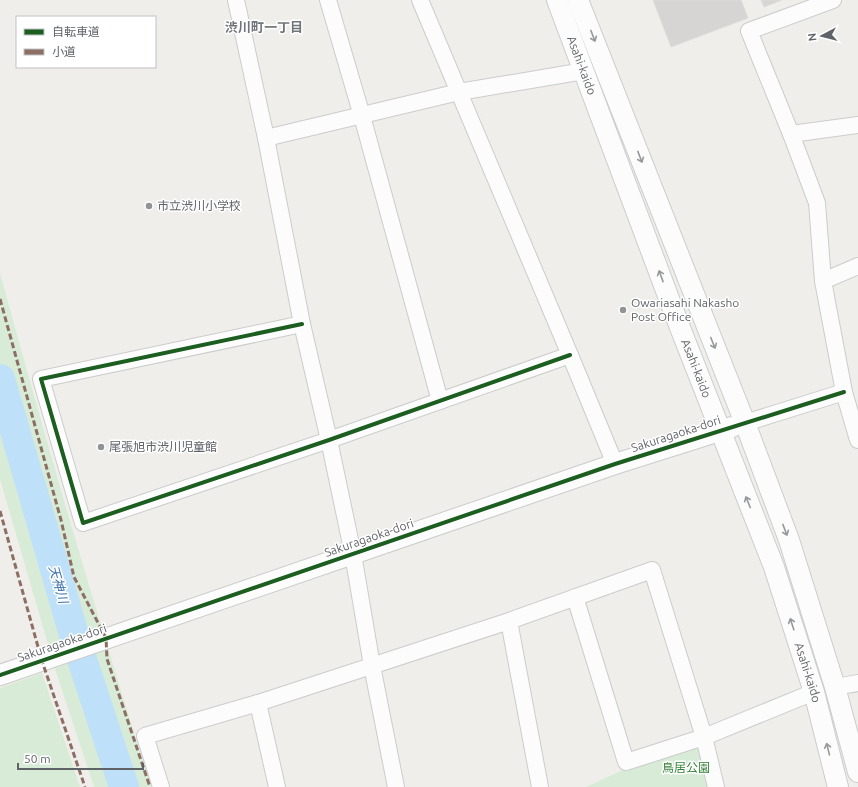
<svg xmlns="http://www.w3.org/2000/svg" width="858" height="787" viewBox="0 0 858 787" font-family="Ubuntu,'Noto Sans JP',sans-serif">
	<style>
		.green { fill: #d8ebd6 }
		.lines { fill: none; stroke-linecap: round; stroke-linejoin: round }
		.river { stroke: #bfe0f9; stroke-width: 30 }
		.building { fill: #d6d5d3; stroke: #deddd9 }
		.minor-casing { stroke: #cbcccc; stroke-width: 18 }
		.tertiary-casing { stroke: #cbcccc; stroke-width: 22 }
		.minor { stroke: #fdfcfc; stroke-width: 16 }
		.tertiary { stroke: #fdfcfc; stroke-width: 20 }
		.quiet { stroke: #8d6e63; stroke-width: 3; stroke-dasharray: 6 3; stroke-linecap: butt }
		.cycleway-casing { stroke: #fff; stroke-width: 6 }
		.cycleway { stroke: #1b5e20; stroke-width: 4 }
		.oneway { stroke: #96999c }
		.poi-dot { fill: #919496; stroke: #fff; stroke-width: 1.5 }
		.labels { text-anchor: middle; stroke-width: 3; stroke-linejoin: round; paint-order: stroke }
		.street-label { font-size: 12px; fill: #5f6368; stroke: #fff }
		.poi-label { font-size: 12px; fill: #5f6368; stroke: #fff; text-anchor: start }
		.park-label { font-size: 12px; fill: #348238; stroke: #fff }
		.neighbourhood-label { font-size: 13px; font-weight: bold; fill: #70757a; stroke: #fff }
		.water-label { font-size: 13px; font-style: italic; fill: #4174aa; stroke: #fff }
	</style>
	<rect width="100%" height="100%" fill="#efeeea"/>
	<g class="green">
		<path d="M0 273C47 445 97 617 151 787H94L56 672 0 479Z"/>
		<polygon points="42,673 80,787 0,787 0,688"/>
		<polygon points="700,744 710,787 586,787 625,769"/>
	</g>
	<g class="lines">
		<polyline class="river" points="0,379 74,635 124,787"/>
	</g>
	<g class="building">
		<polygon points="653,0 741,0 748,18 671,47"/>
		<polygon points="761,0 782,0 764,7"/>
	</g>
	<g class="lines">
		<g class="minor-casing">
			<g id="minor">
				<polyline points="236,0 266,138 302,324 329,440 353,554 372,666 396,787"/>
				<polyline points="328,0 362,116 440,401"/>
				<polyline points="420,0 570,355 615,464"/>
				<polyline points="833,0 749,31 791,134 817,203 823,281 844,392 858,440"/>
				<polyline points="791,134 858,125"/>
				<polyline points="266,138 459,92 584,71"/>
				<polyline points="823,281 858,266"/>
				<polyline points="302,324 41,379 83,523 329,440 570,355"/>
				<polyline points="745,423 844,392"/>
				<polyline points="575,597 626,762 704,737 814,692"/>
				<polyline points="509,621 540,787"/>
				<polyline points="835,687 858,683"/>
				<polyline points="258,703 277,787"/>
				<polyline points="161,787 145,736 258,703 509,621 652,570 704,737 716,787"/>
			</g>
		</g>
		<g class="tertiary-casing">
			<g id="tertiary">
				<path id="s1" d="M557 0 677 320 774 567 814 692 838 787"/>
				<polyline points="578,0 745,423 789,540 835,687 858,772"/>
				<polyline points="0,675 615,464 732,427"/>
			</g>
		</g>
		<use href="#minor" class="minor"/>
		<use href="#tertiary" class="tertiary"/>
		<g class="quiet">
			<polyline points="0,299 61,520 74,577 106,638 107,659 150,787"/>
			<polyline points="0,511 42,661 85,787"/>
		</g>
		<g class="cycleway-casing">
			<g id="cycleway">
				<polyline points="302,324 41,379 83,523 329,440 570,355"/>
				<polyline points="0,675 615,464 844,392"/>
			</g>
		</g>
		<use href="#cycleway" class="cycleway"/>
	</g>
	<defs><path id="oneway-shaft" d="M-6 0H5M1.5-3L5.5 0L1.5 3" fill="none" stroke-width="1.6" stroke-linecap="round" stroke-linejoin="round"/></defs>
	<g class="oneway">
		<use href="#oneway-shaft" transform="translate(593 36) rotate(69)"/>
		<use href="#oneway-shaft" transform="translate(640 157) rotate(69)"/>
		<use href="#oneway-shaft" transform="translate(661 276) rotate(-110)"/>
		<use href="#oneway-shaft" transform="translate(713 343) rotate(68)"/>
		<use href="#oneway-shaft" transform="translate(748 502) rotate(-112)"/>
		<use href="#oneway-shaft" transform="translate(785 530) rotate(69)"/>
		<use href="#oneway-shaft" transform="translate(792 624) rotate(-108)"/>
		<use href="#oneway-shaft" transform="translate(828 749) rotate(-104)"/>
	</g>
	<g class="poi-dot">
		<circle cx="149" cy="206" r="4"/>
		<circle cx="623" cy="310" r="4"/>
		<circle cx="101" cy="447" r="4"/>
	</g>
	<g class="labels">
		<g class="street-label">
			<text dy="4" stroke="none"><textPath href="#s1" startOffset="70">Asahi-kaido</textPath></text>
			<text dy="4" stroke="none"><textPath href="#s1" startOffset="394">Asahi-kaido</textPath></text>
			<text transform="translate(676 434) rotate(-18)" y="4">Sakuragaoka-dori</text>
			<text transform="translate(369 538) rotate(-19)" y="4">Sakuragaoka-dori</text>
			<text transform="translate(62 643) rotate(-19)" y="4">Sakuragaoka-dori</text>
			<text dy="4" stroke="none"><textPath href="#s1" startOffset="718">Asahi-kaido</textPath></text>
		</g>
		<g class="poi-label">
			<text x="157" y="210">市立渋川小学校</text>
			<text x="631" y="307">Owariasahi Nakasho<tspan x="631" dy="14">Post Office</tspan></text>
			<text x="109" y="451">尾張旭市渋川児童館</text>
		</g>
		<g class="park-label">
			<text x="686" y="772">鳥居公園</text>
		</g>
		<g class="neighbourhood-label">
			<text x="264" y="32">渋川町一丁目</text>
		</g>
		<g class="water-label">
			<text transform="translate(59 584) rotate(74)" y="5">天神川</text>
		</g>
	</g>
	<rect x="16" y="16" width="140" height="52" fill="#ffffff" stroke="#bfc1c3"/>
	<rect x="24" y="29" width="20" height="6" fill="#1b5e20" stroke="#bfc1c3"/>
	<text x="52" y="36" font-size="12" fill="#5f6368">自転車道</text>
	<rect x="24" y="49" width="20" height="6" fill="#8d6e63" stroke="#bfc1c3"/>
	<text x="52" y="56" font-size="12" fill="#5f6368">小道</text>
	<g transform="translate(822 36) rotate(263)" stroke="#ffffff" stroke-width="3" paint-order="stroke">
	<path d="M0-3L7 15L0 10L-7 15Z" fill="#5f6368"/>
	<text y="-6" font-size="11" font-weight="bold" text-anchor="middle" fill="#5f6368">N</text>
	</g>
	<path d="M18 763v6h125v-6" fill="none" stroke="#5f6368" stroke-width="2"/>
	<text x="24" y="763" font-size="12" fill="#5f6368" stroke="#ffffff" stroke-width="3" paint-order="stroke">50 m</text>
</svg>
